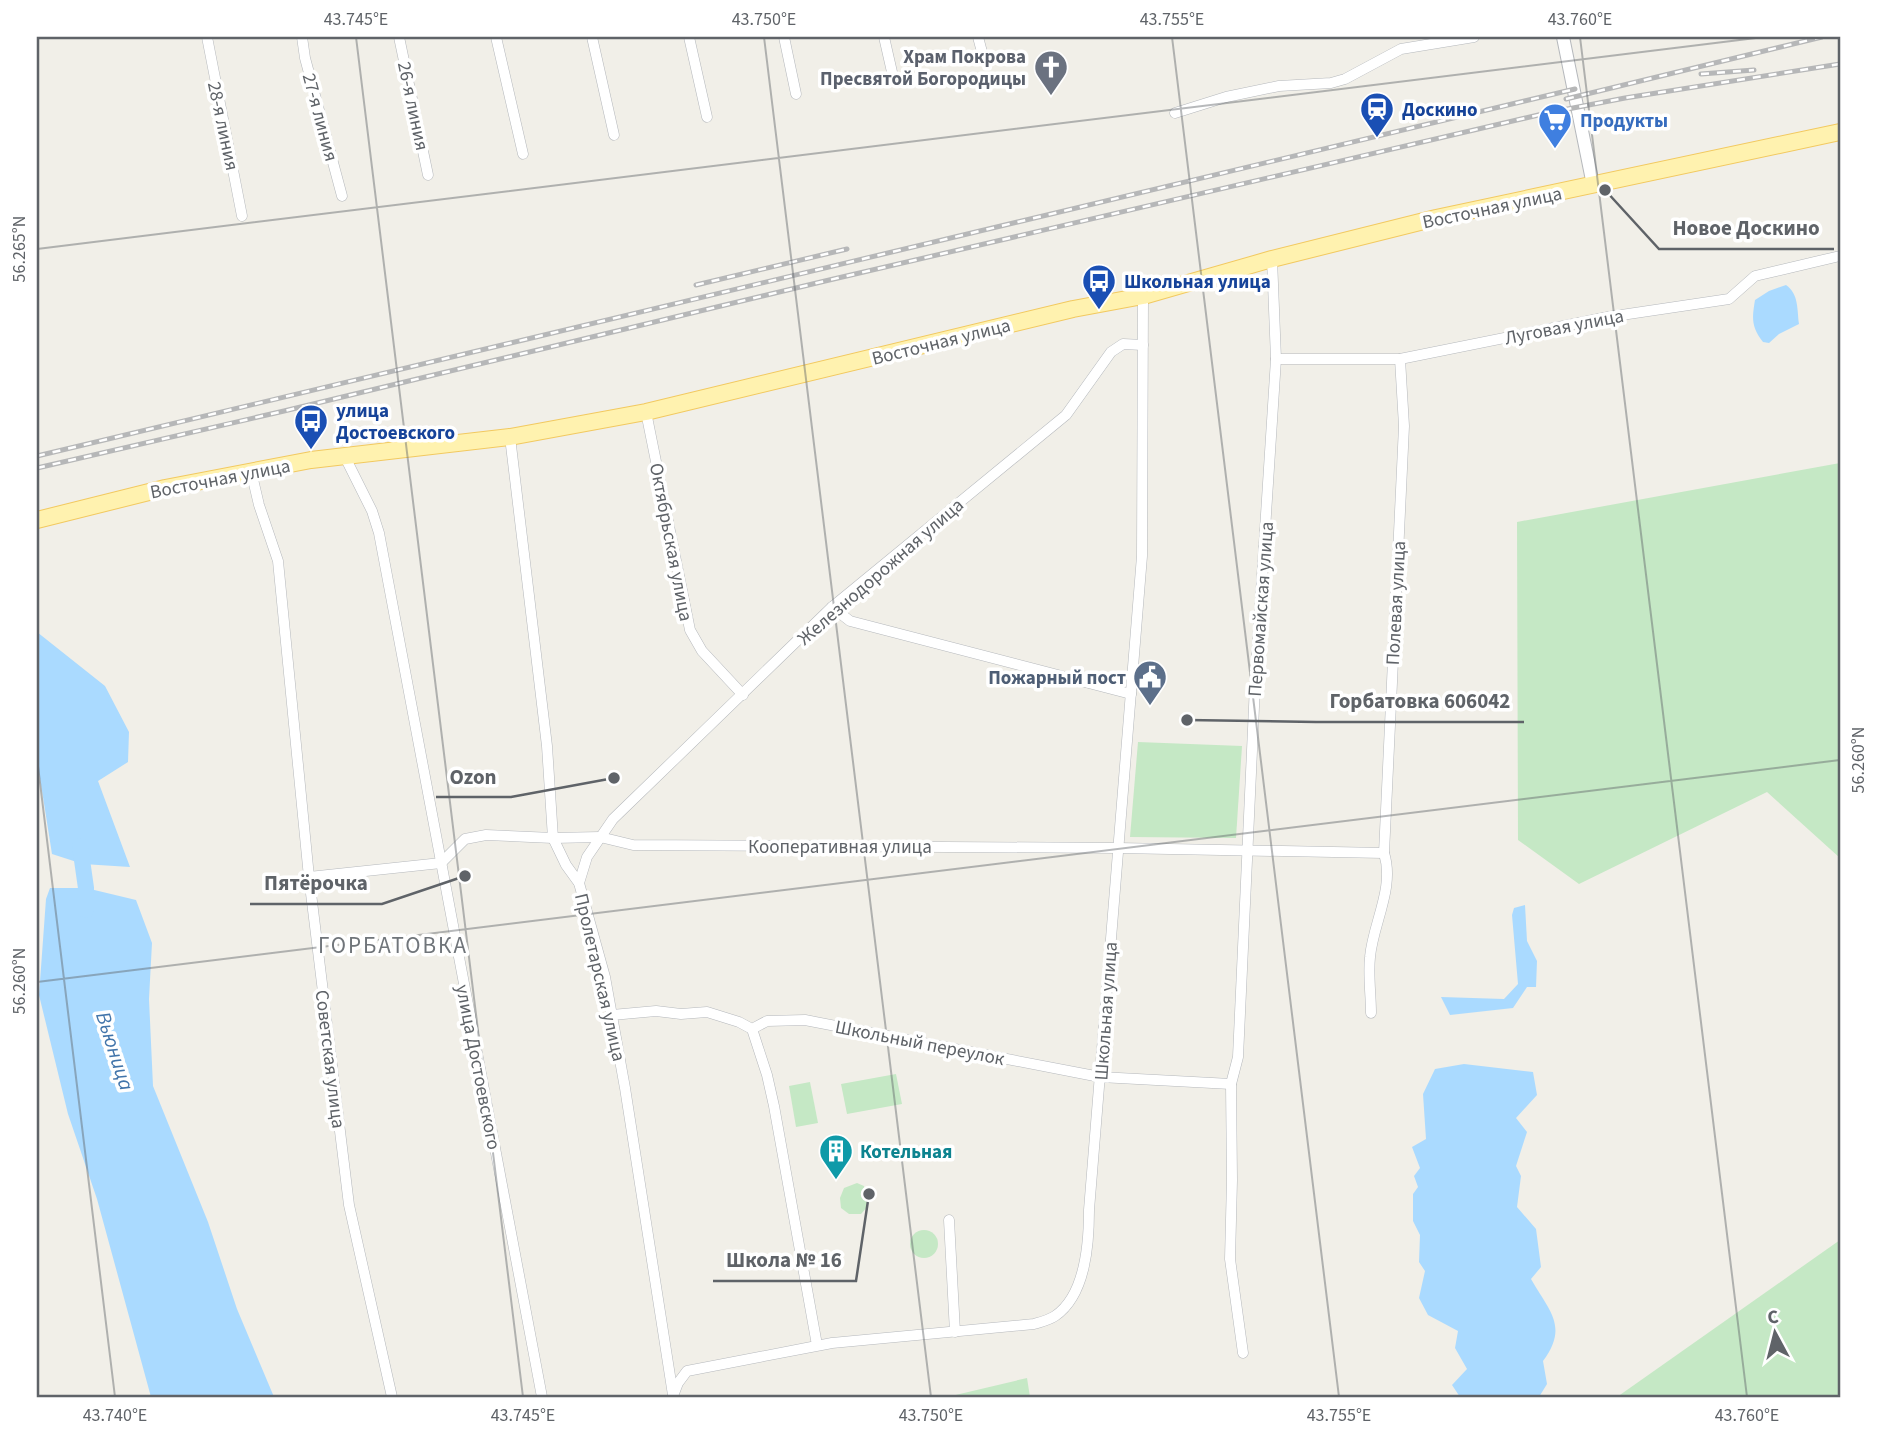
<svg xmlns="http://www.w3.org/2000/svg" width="1877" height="1434" viewBox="0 0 1877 1434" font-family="'Source Sans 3',sans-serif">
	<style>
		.green { fill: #c5e8c5 }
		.water { fill: #aadaff }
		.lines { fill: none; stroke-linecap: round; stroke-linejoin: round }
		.river { stroke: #aadaff; stroke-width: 16 }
		.minor-casing { stroke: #b5b8bc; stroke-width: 11 }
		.tertiary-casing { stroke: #b5b8bc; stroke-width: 14 }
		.primary-casing { stroke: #f2c960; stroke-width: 18 }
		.minor { stroke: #fff; stroke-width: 10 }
		.tertiary { stroke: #fff; stroke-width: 12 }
		.primary { stroke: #fff2af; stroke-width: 16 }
		.rail-casing { stroke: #b6b7b8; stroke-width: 5 }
		.rail { stroke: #fff; stroke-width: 2.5; stroke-dasharray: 8; stroke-linecap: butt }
		.ticks { fill: none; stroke: #5f6368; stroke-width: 2; stroke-opacity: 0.45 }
		.labels { text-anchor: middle; stroke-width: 7; stroke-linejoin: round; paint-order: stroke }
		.worship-label { font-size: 19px; font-weight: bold; fill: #5b616d; stroke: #fff; text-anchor: end }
		.street-label { font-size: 19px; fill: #5f6368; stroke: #fff }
		.transit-label { font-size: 19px; font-weight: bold; fill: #164399; stroke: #fff; text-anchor: start }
		.shop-label { font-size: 19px; font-weight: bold; fill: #366cbe; stroke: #fff; text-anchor: start }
		.service-label { font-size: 19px; font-weight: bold; fill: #4e5e75; stroke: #fff; text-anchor: end }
		.culture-label { font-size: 19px; font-weight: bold; fill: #0d838f; stroke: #fff; text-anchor: start }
		.water-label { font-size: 21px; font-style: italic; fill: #4174aa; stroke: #fff }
		.quarter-label { font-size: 23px; letter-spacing: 2px; fill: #70757a; stroke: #fff }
		.leader { fill: none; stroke: #5f6368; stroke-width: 2.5 }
		.callout-dot { fill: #5f6368; stroke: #fff; stroke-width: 2.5 }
		.callout-label { font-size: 21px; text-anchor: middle; font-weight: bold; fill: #5f6368; stroke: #fff; stroke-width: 7; stroke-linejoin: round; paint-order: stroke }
		.neatline { fill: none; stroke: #5f6368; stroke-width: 2.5 }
		.ticks-label { font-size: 18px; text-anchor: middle; fill: #5f6368 }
	</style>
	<rect width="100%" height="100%" fill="#f1efe8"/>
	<g class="green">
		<polygon points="1840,463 1840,858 1767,792 1579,884 1518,840 1517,522"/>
		<polygon points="1138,742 1242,746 1236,838 1130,837"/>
		<polygon points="896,1074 902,1104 847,1114 841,1084"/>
		<polygon points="810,1082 818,1123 796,1127 789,1086"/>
		<polygon points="857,1183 864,1186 868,1206 861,1214 849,1214 841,1208 840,1198 844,1188"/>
		<circle cx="924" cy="1244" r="14"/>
		<polygon points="1840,1240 1840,1397 1617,1397"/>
		<polygon points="1027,1378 1030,1397 947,1397"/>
	</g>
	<g class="water">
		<path d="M1786 285C1799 294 1797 310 1799 324L1779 334 1769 343 1763 342C1751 327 1752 318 1755 300L1769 291Z"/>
		<polygon points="37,632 105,686 129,732 128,762 98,781 130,867 83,864 52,854 37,759"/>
		<polygon points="50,888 86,888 136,900 152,943 149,999 153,1086 208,1222 237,1309 274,1397 151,1397 97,1199 68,1114 39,995 46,899"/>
		<polygon points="1525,905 1527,941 1537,961 1536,987 1527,987 1513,1008 1450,1015 1441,997 1504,999 1518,984 1512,915 1514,908"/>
		<path d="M1464 1064 1533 1072 1537 1095 1516 1118 1527 1132 1516 1166 1521 1176 1517 1207 1536 1229 1541 1267 1531 1279C1549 1311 1569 1326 1543 1361L1547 1384 1539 1397H1460L1452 1385 1467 1369 1455 1348 1458 1331 1428 1315 1419 1298 1425 1271 1419 1262 1420 1235 1413 1221V1194L1418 1187 1414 1176 1420 1168 1412 1147 1426 1139 1423 1094 1435 1069Z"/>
	</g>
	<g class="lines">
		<polyline class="river" points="80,846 86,888 86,910"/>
		<g class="minor-casing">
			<g id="minor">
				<polyline points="207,37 242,216"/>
				<polyline points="302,37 305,58 342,196"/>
				<polyline points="399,37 428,175"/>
				<polyline points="496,37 523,154"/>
				<polyline points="592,37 614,135"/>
				<polyline points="689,37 707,117"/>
				<polyline points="784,37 796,94"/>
				<polyline points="884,37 892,72"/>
				<polyline points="978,37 982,52"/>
				<polyline points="1175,113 1226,97 1279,86 1331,83 1345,79 1401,49 1474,37"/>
				<polyline points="1276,359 1400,359 1608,317 1729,299 1755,276 1840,256"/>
				<polyline points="646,412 690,630 702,651 743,695"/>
				<polyline points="510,437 547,746 553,838 566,865 579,883 605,977 625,1088 673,1395"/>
				<polyline points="344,455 372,511 379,533 542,1397"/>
				<polyline points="251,471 259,505 278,561 309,877 349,1205 392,1397"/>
				<polyline points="832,607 850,621 1131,694"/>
				<polyline points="309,877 441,863 465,839 486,835 553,838 600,837 633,845 1118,848 1384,853"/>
				<polyline points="579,883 587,857 613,819 832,607 1066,415 1111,352 1123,344 1143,345"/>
				<path d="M1371 1013C1371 995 1368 975 1370 957 1373 923 1395 888 1384 853L1404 426 1400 359"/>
				<polyline points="612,1015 656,1011 681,1014 707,1012 739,1022 752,1029 767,1021 805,1020 1100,1077 1231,1084"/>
				<polyline points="752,1029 767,1075 774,1106 817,1345"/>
				<polyline points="949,1220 955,1332"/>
				<polyline points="1243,1353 1230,1259 1232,1180 1231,1084 1238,1057 1255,685 1276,359 1272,259"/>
				<path d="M673 1396 678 1383 687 1371 832 1343 1034 1324C1041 1322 1049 1320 1055 1316 1086 1295 1089 1243 1089 1210L1142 556 1143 296"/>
			</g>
		</g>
		<g class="tertiary-casing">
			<polyline id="tertiary" points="1563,37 1593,185"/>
		</g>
		<g class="primary-casing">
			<polyline id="primary" points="37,520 165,488 311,460 510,437 646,412 1073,309 1143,296 1272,259 1436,218 1840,132"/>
		</g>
		<use href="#minor" class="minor"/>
		<use href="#tertiary" class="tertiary"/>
		<use href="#primary" class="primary"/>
		<g class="rail-casing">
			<g id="rail">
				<polyline points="1701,74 1754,70"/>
				<polyline points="1566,99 1822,37"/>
				<polyline points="696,285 847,249"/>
				<polyline points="37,456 1575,89"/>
				<polyline points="37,468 284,411 825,281 1547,113 1625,98 1840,64"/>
			</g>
		</g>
		<use href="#rail" class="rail"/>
	</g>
	<path class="ticks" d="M356 37 523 1397M764 37 931 1397M1172 37 1339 1397M1580 37 1747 1397M37 249 1764 37M37 758 115 1397M37 982 1840 760"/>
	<defs>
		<g id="church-pin" transform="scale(1.75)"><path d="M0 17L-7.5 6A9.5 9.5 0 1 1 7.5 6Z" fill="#6b7280" stroke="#fff"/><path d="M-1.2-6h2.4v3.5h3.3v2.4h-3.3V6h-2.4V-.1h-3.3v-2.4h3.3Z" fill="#fff"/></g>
		<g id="station-pin" transform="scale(1.75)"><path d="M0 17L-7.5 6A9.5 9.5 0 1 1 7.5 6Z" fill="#1a4fb4" stroke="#fff"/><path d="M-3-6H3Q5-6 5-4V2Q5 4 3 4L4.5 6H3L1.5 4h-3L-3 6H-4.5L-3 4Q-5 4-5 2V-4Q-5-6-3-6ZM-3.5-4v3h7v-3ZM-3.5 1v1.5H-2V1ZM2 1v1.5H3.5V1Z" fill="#fff"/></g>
		<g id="supermarket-pin" transform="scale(1.75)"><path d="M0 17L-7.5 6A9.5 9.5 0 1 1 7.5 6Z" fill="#3f7fe0" stroke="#fff"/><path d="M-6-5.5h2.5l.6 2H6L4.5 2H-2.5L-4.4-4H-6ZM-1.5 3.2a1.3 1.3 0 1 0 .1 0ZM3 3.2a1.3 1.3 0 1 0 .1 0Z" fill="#fff"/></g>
		<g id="bus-pin" transform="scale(1.75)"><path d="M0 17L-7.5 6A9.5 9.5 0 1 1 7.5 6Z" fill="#1a4fb4" stroke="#fff"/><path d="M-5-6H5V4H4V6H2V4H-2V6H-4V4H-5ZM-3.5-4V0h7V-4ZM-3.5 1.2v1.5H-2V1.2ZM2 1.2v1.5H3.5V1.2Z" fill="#fff"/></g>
		<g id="civic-pin" transform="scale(1.75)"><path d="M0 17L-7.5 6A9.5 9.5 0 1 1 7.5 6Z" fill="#5c6f8a" stroke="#fff"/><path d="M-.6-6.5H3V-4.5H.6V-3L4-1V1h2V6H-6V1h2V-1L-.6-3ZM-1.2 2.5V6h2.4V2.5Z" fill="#fff"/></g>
		<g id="building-pin" transform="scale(1.75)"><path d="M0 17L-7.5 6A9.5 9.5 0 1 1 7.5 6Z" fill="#0f9aa8" stroke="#fff"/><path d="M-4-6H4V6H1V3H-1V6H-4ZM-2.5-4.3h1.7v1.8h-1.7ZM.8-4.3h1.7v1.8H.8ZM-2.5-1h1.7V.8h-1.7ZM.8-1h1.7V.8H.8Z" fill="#fff"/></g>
	</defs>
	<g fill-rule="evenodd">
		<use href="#church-pin" x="1051" y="67"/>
		<use href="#station-pin" x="1377" y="109"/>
		<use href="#supermarket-pin" x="1555" y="120"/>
		<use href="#bus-pin" x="1099" y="281"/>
		<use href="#bus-pin" x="311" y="421"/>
		<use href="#civic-pin" x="1150" y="677"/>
		<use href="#building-pin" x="836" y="1151"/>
	</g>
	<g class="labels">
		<g class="worship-label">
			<text x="1026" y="63">Храм Покрова<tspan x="1026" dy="22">Пресвятой Богородицы</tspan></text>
		</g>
		<g class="street-label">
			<text transform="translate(414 106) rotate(78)" y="7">26-я линия</text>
			<text transform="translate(321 117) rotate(75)" y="7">27-я линия</text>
			<text transform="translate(224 126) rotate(78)" y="7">28-я линия</text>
			<text transform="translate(1492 207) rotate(-12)" y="7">Восточная улица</text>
			<text transform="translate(1564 326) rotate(-11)" y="7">Луговая улица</text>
			<text transform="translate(941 341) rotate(-14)" y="7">Восточная улица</text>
			<text transform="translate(220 478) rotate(-11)" y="7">Восточная улица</text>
			<text transform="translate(672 542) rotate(79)" y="7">Октябрьская улица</text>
			<text transform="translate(880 571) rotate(-41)" y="7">Железнодорожная улица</text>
			<text transform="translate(1395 603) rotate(-87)" y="7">Полевая улица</text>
			<text transform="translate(1260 609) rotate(-86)" y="7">Первомайская улица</text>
			<text x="840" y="853">Кооперативная улица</text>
			<text transform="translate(601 977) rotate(77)" y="7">Пролетарская улица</text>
			<text transform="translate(1105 1011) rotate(-86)" y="7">Школьная улица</text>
			<text transform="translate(920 1042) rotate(11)" y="7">Школьный переулок</text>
			<text transform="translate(331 1059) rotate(83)" y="7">Советская улица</text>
			<text transform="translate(479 1067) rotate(79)" y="7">улица Достоевского</text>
		</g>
		<g class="transit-label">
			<text x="1402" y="116">Доскино</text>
			<text x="1124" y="288">Школьная улица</text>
			<text x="336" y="417">улица<tspan x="336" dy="22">Достоевского</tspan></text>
		</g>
		<g class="shop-label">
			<text x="1580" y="127">Продукты</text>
		</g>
		<g class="service-label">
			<text x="1126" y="684">Пожарный пост</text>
		</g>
		<g class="culture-label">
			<text x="860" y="1158">Котельная</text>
		</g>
		<g class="water-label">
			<text transform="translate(115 1051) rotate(72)" y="7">Вьюница</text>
		</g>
		<g class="quarter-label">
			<text x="393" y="953">ГОРБАТОВКА</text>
		</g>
	</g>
	<path class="leader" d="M1605 190L1659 249H1834M1187 720L1316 722H1524M614 778L511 797H436M465 876L382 904H250M869 1194L856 1281H713"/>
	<g class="callout-dot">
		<circle cx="1605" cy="190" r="7"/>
		<circle cx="1187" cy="720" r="7"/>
		<circle cx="614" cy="778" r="7"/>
		<circle cx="465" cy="876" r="7"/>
		<circle cx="869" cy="1194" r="7"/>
	</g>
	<g class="callout-label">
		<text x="1746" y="235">Новое Доскино</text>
		<text x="1420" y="708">Горбатовка 606042</text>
		<text x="473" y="784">Ozon</text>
		<text x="316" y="890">Пятёрочка</text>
		<text x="784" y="1267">Школа № 16</text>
	</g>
	<rect width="1877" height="1434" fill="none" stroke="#ffffff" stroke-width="77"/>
	<g transform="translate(1775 1333) rotate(353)" stroke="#ffffff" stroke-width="5" paint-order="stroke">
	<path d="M0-5L12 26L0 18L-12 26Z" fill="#5f6368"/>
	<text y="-10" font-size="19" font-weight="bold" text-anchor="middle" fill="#5f6368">С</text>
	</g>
	<rect x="38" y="38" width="1801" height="1358" class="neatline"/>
	<g class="ticks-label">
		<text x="356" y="25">43.745°E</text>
		<text x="764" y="25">43.750°E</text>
		<text x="1172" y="25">43.755°E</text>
		<text x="1580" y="25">43.760°E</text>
		<text transform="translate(19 249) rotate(-90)" y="6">56.265°N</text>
		<text transform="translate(1858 760) rotate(-90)" y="6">56.260°N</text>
		<text transform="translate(19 981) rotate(-90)" y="6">56.260°N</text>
		<text x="115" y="1421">43.740°E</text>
		<text x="523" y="1421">43.745°E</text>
		<text x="931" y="1421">43.750°E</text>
		<text x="1339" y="1421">43.755°E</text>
		<text x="1747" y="1421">43.760°E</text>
	</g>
</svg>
